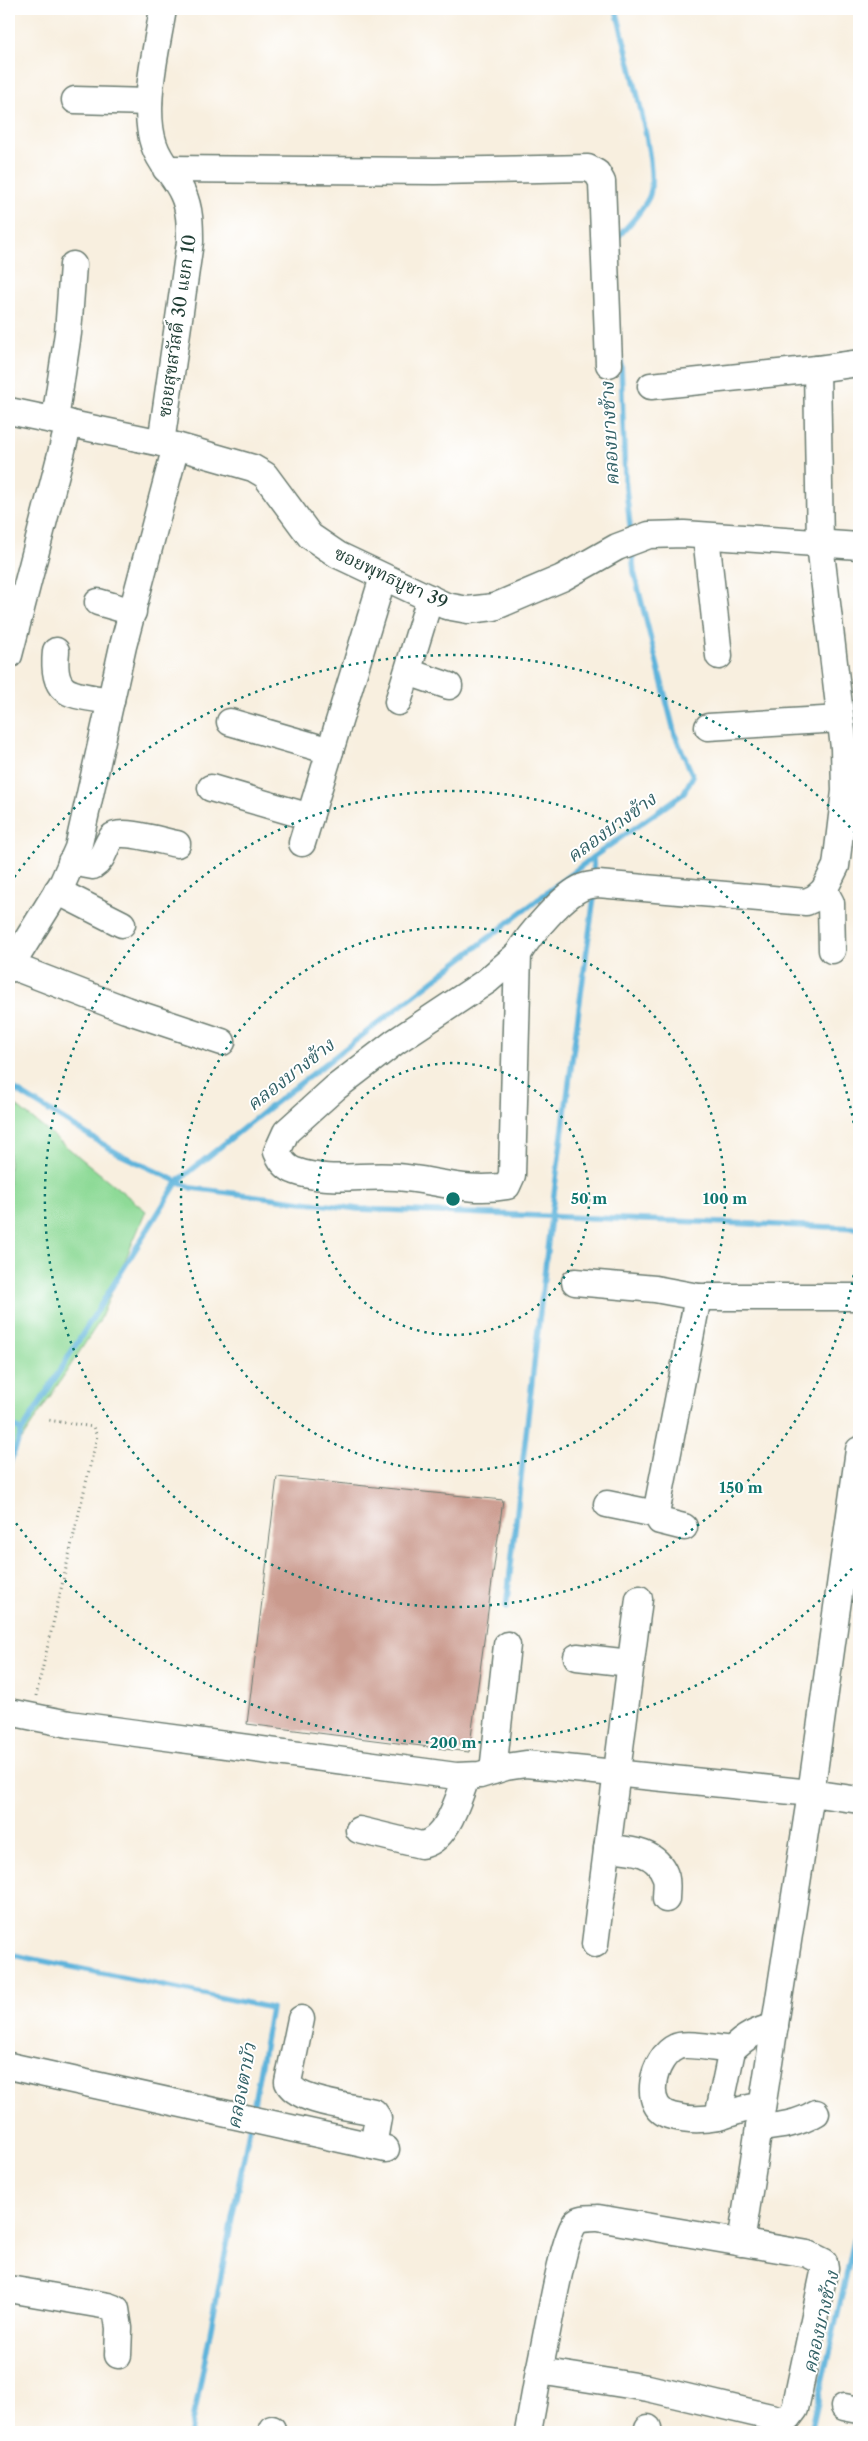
<svg xmlns="http://www.w3.org/2000/svg" width="868" height="2441" viewBox="0 0 868 2441" font-family="'Libre Caslon Text','Noto Serif Thai',serif">
	<style>
		.green { fill: #8eda97; stroke: #568c66 }
		.lines { fill: none; stroke-linecap: round; stroke-linejoin: round }
		.stream { stroke: #5fb4db; stroke-width: 5.5 }
		.building { fill: #ca9a8d }
		.minor-casing { stroke: #6b7b70; stroke-width: 29 }
		.path { stroke: #6b7b70; stroke-width: 3; stroke-dasharray: 1 4; stroke-linecap: butt }
		.minor { stroke: #fff; stroke-width: 26 }
		.ring { fill: none; stroke: #0f766e; stroke-width: 2.5; stroke-dasharray: 2.5 5 }
		.labels { text-anchor: middle; stroke-width: 4; stroke-linejoin: round; paint-order: stroke }
		.street-label { font-size: 18px; fill: #1f3d34; stroke: #fff }
		.water-label { font-size: 19px; font-style: italic; fill: #326166; stroke: #fff }
		.centre { fill: #0f766e; stroke: #fff; stroke-width: 2.5 }
		.ring-label { font-size: 15px; text-anchor: middle; font-weight: bold; fill: #0f766e; stroke: #fff; stroke-width: 4; stroke-linejoin: round; paint-order: stroke }
	</style>
	<rect width="100%" height="100%" fill="#fff"/>
	<filter id="ink" filterUnits="userSpaceOnUse"><feTurbulence type="fractalNoise" baseFrequency=".02" numOctaves="2"/><feDisplacementMap in="SourceGraphic" scale="10" xChannelSelector="R" yChannelSelector="G"/><feConvolveMatrix kernelMatrix="1 2 1 2 8 2 1 2 1" color-interpolation-filters="sRGB"/></filter>
	<filter id="wash" filterUnits="userSpaceOnUse"><feTurbulence type="fractalNoise" baseFrequency=".0096" numOctaves="4" result="noise"/><feDisplacementMap in="SourceGraphic" scale="20" xChannelSelector="R" yChannelSelector="G"/><feGaussianBlur stdDeviation="1.12" result="paint"/><feColorMatrix in="noise" values="0 0 0 0 0 0 0 0 0 0 0 0 0 0 0 0 0 1.4 0 .05"/><feComposite in="paint" operator="in"/></filter>
	<g filter="url(#wash)">
		<rect width="100%" height="100%" fill="#f8efdf"/>
		<polygon class="green" points="9,1100 146,1211 99,1322 15,1450 9,1447"/>
		<g class="lines">
			<g class="stream">
				<path d="M616 243V239C628 226 641 213 649 197 661 171 624 43 616 9"/>
				<polyline points="621,362 625,479 631,535"/>
				<polyline points="593,857 594,879"/>
				<polyline points="9,1086 119,1154 192,1188 358,1209 859,1228"/>
				<polyline points="9,1424 22,1431"/>
				<polyline points="9,1465 22,1431 178,1181 271,1106 593,857 683,794 693,776 675,735 634,572 632,550"/>
				<polyline points="506,1608 551,1216 595,890"/>
				<polyline points="9,1732 9,1730"/>
				<polyline points="9,1954 271,2008 252,2114"/>
				<polyline points="191,2432 250,2125"/>
				<polyline points="811,2432 859,2219"/>
			</g>
		</g>
		<g id="blocks">
			<polygon class="building" points="277,1477 503,1500 469,1752 247,1724"/>
		</g>
	</g>
	<g filter="url(#ink)">
		<use href="#blocks" fill-opacity="0" stroke="#6b7b70" stroke-width="1"/>
		<g class="lines">
			<g class="minor-casing">
				<g id="minor">
					<polyline points="75,100 149,102"/>
					<polyline points="166,169 435,171 588,168 597,173 602,182 609,364"/>
					<polyline points="651,386 817,369 859,363"/>
					<polyline points="9,411 176,446 253,468 265,475 310,536 338,555 446,606 468,610 494,607 562,578 617,547 649,535 684,534 859,546"/>
					<polyline points="55,420 68,333 73,265"/>
					<path d="M161 443 190 242C190 226 190 209 183 194 175 176 160 164 154 145 141 107 157 48 163 9"/>
					<polyline points="706,536 719,656"/>
					<polyline points="98,602 133,612"/>
					<path d="M56 651C51 699 73 694 111 701"/>
					<polyline points="9,655 69,423"/>
					<polyline points="408,672 449,686"/>
					<polyline points="398,702 430,598"/>
					<polyline points="230,722 330,751"/>
					<polyline points="708,727 840,719"/>
					<polyline points="211,788 310,817"/>
					<polyline points="302,843 383,577"/>
					<path d="M71 862 93 866C105 858 104 847 112 837 120 828 165 842 177 844"/>
					<polyline points="824,890 831,903 832,950"/>
					<polyline points="57,891 122,924"/>
					<path d="M518 954 487 981 395 1042 335 1088 286 1132 277 1152C281 1161 286 1168 295 1171 328 1183 364 1174 397 1177 436 1180 467 1193 507 1186L512 1175 518 954C529 935 563 895 583 887 587 885 593 885 598 884L806 902 815 898 824 890 836 866 845 791 844 748 820 544 817 369"/>
					<polyline points="9,965 126,1010 222,1042"/>
					<polyline points="9,969 63,882 78,848 123,646 176,446"/>
					<polyline points="575,1282 655,1289 698,1297 859,1297"/>
					<polyline points="607,1504 656,1514"/>
					<polyline points="684,1527 660,1521 656,1514 698,1297"/>
					<polyline points="577,1657 630,1663"/>
					<polyline points="9,1712 69,1724 456,1776 480,1775 506,1767 526,1764 811,1793 859,1800"/>
					<polyline points="493,1771 507,1645"/>
					<path d="M359 1830 421 1845C448 1841 458 1798 467 1776"/>
					<path d="M607 1848C628 1850 656 1850 665 1875 668 1881 666 1892 666 1899"/>
					<polyline points="595,1944 639,1599"/>
					<path d="M301 2019 288 2082C296 2102 354 2107 374 2112L378 2118 373 2146"/>
					<polyline points="9,2066 386,2149"/>
					<path d="M762 2106C744 2107 734 2113 718 2117 703 2120 687 2120 672 2116 640 2109 653 2057 676 2047 685 2042 720 2049 732 2050 745 2036 757 2031 775 2026"/>
					<polyline points="718,2117 732,2050"/>
					<path d="M759 2128C780 2126 798 2124 816 2113"/>
					<path d="M598 2218 808 2254 824 2262 825 2268 795 2409 789 2417 779 2419 648 2388 539 2371C545 2347 563 2234 576 2222 582 2217 591 2219 598 2218Z"/>
					<polyline points="741,2243 811,1793 859,1450"/>
					<polyline points="9,2289 108,2306 116,2309 119,2328 118,2355"/>
					<polyline points="844,2407 859,2410"/>
					<polyline points="271,2432 272,2429"/>
					<polyline points="528,2432 539,2371"/>
					<polyline points="647,2432 648,2428"/>
				</g>
			</g>
			<polyline class="path" points="36,1696 97,1436 93,1427 48,1420"/>
			<use href="#minor" class="minor"/>
		</g>
	</g>
	<g class="ring">
		<circle cx="453" cy="1199" r="136"/>
		<circle cx="453" cy="1199" r="272"/>
		<path d="M859 1238A408 408 0 1 1 859 1160"/>
		<path d="M857 1563A544 544 0 0 1 10 1515M10 883A544 544 0 0 1 857 835"/>
	</g>
	<g class="labels">
		<g class="street-label">
			<text transform="translate(177 326) rotate(-82)" y="6">ซอยสุขสวัสดิ์ 30 แยก 10</text>
			<text transform="translate(391 578) rotate(25)" y="6">ซอยพุทธบูชา 39</text>
		</g>
		<g class="water-label">
			<text transform="translate(609 434) rotate(-93)" y="7">คลองบางช้าง</text>
			<text transform="translate(611 827) rotate(-36)" y="7">คลองบางช้าง</text>
			<text transform="translate(290 1074) rotate(-38)" y="7">คลองบางช้าง</text>
			<text transform="translate(241 2086) rotate(-79)" y="7">คลองตาบัว</text>
			<text transform="translate(820 2322) rotate(-77)" y="7">คลองบางช้าง</text>
		</g>
	</g>
	<circle cx="453" cy="1199" r="8" class="centre"/>
	<g class="ring-label">
		<text x="589" y="1204">50 m</text>
		<text x="725" y="1204">100 m</text>
		<text x="741" y="1493">150 m</text>
		<text x="453" y="1748">200 m</text>
	</g>
	<rect width="868" height="2441" fill="none" stroke="#fff" stroke-width="30"/>
</svg>
